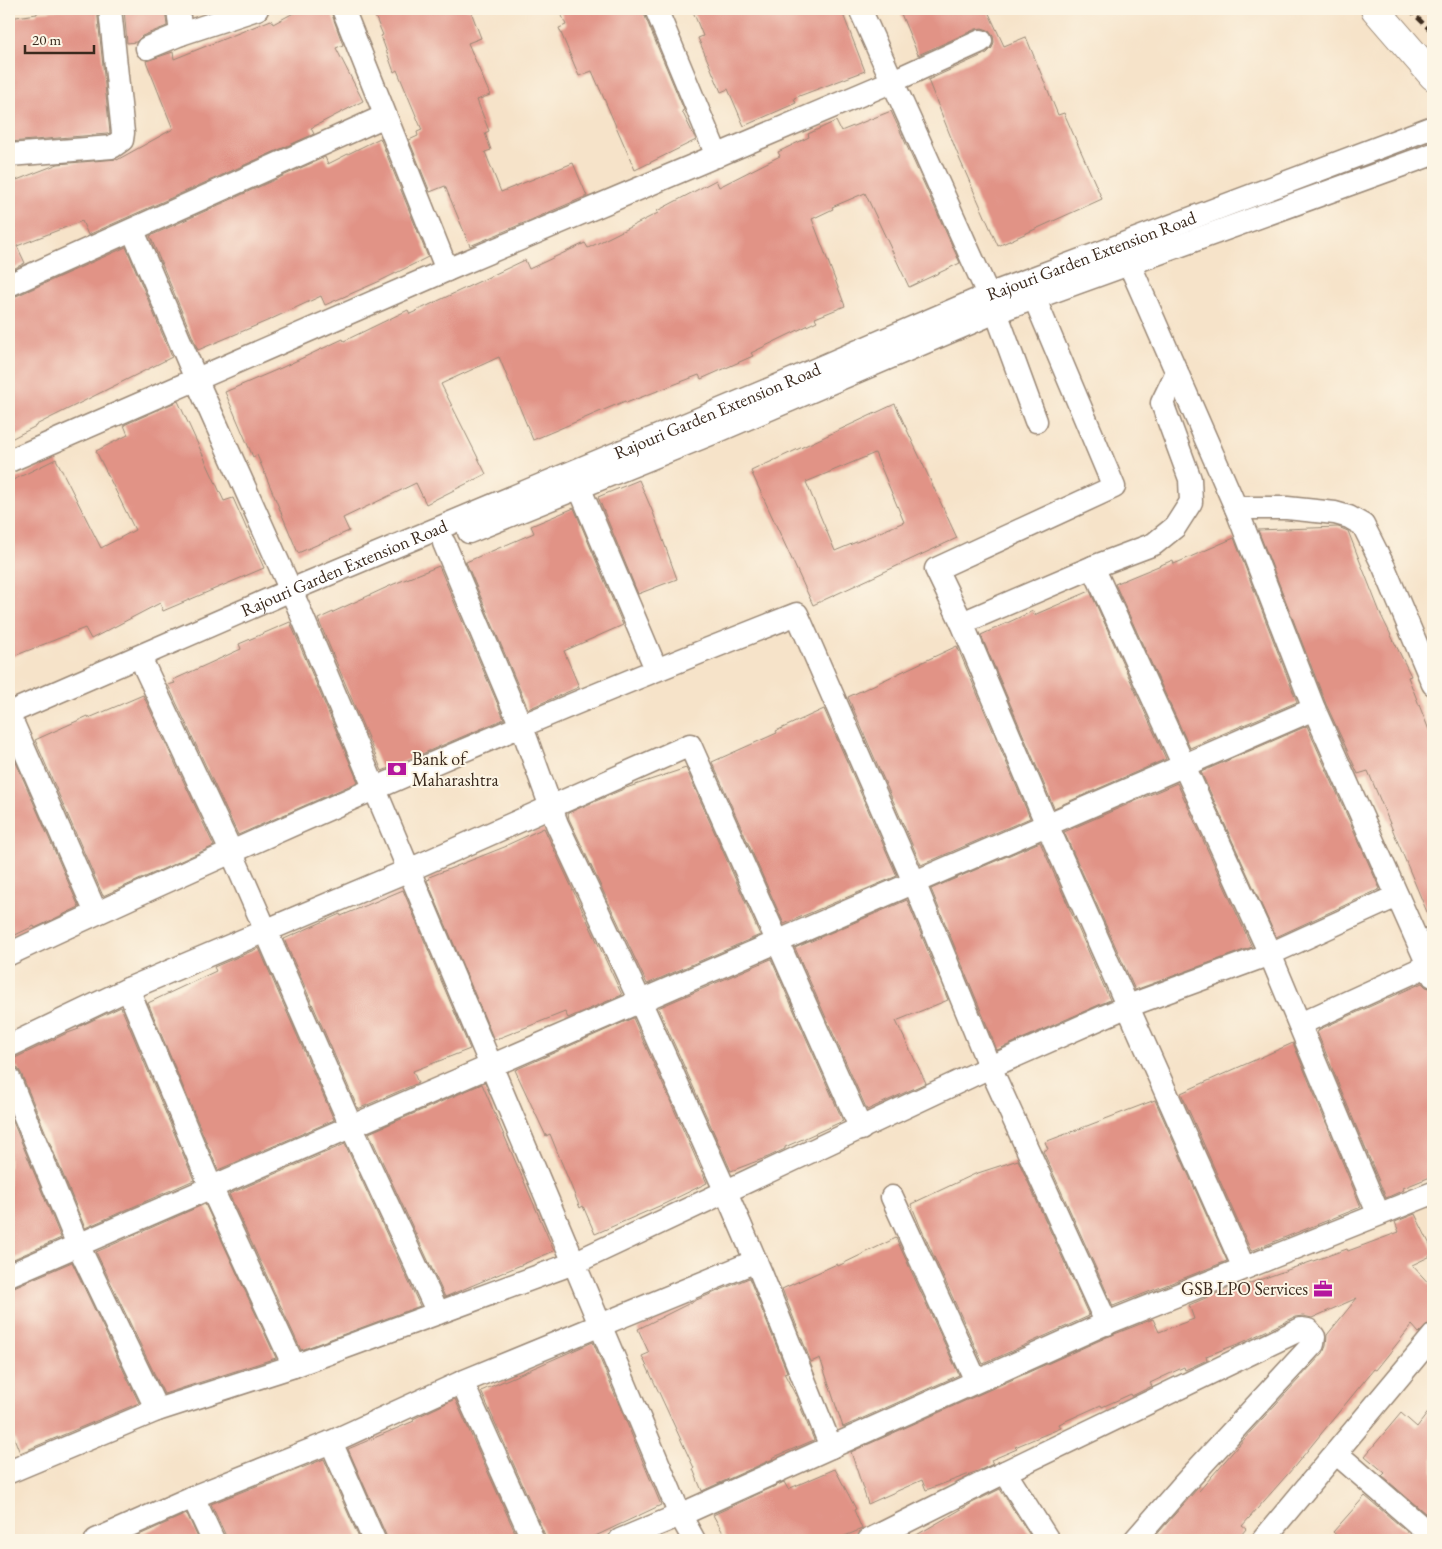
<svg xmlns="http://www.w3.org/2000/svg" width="1442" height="1549" viewBox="0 0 1442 1549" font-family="'EB Garamond',serif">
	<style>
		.building { fill: #e19386; fill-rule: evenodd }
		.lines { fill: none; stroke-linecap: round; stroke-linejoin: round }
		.minor-casing { stroke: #988674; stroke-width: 25 }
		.secondary-casing { stroke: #988674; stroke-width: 30 }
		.minor { stroke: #fff; stroke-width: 22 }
		.secondary { stroke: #fff; stroke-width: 28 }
		.rail { stroke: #3b2a1e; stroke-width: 4; stroke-dasharray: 8 4; stroke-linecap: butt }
		.labels { text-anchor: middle; stroke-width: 4; stroke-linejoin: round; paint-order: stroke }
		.street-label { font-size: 18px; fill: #3b2a1e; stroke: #fcf5e5 }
		.poi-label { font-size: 18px; fill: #3b2a1e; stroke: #fcf5e5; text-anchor: start }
	</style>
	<rect width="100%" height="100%" fill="#fcf5e5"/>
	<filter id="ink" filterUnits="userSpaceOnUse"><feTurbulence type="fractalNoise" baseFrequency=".02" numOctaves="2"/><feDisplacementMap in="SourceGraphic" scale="10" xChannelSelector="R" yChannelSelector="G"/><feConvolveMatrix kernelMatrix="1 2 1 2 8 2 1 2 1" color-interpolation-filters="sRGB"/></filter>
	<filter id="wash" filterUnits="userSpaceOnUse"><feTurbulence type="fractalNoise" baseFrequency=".0096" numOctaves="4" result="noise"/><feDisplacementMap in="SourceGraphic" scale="20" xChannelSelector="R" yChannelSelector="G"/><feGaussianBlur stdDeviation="1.12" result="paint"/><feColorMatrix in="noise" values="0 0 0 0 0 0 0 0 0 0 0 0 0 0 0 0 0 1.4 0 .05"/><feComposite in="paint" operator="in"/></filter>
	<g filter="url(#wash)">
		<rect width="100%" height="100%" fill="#f6e3c9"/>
		<g id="blocks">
			<g class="building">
				<polygon points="72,9 97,9 110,133 107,134 9,142 9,18 37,14 37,12"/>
				<polygon points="124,9 165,9 167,26 142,36 136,42 127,43"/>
				<polygon points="301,9 330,9 343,45 336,48 363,101 311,128 314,134 88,235 82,221 17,246 25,263 9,271 9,183 58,164 117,159 117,160 173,129 146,61 173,52 174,59 271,20 273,24"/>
				<polygon points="372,9 470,9 481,38 468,43 490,95 477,100 489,131 485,133 491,150 485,152 501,192 573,163 587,196 470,246 445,186 430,192 409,140 418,136 417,132 422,130 397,70 394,72 381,36 383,35"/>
				<polygon points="559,9 643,9 644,14 684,110 682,111 696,140 635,170 592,71 579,76 559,28 566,25"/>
				<polygon points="692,9 841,9 865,71 794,98 796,103 744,126 728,89 721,92 698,38 703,36"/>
				<polygon points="899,9 987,9 1004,46 1026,37 1058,115 1064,113 1102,199 998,246 960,160 928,80 987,53 992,48 994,42 993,36 988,30 982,28 976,29 918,55"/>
				<polygon points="891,111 960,263 909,287 865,193 832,207 833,209 812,219 845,306 815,318 817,321 751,353 753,356 701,379 699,375 626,403 625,401 533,440 499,357 441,384 486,474 426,504 416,483 343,518 349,531 298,553 257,455 253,457 225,392 281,368 343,339 344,341 408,310 410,314 525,260 529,269 585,243 588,248 658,213 657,211 716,180 719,187 780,156 778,152 809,137 808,134 836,121 841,131"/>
				<polygon points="380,138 428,257 380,281 325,305 321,296 267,321 198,350 150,236 325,157 328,164"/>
				<polygon points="126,247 172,357 36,425 36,426 9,440 9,298 14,297"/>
				<polygon points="178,401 224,501 233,498 264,568 163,611 160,603 91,639 85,628 9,658 9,482 56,459 101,548 135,530 96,451 128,435 124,425"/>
				<path d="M895 404 957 538 813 605 751 471ZM875 453 904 522 835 551 806 482Z"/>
				<polygon points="639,480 654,515 677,579 638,594 598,497"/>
				<polygon points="574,508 623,625 564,651 579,687 528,709 466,562 534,533 531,526"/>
				<polygon points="1338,527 1348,531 1381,615 1411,676 1408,677 1429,730 1433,729 1433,924 1432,924 1368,771 1358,774 1326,704 1258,530"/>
				<polygon points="1234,538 1297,702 1190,748 1115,584 1173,560 1174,564"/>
				<polygon points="439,566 504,719 382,771 318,619 394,584"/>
				<polygon points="1090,591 1166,759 1054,808 981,635 1033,611 1034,615"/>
				<polygon points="290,622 358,782 238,835 168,685 175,683 173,680 241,649 239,644"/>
				<polygon points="957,646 1030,818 921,865 848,697"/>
				<polygon points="143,695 214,846 103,896 35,740 88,716 89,718"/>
				<polygon points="824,709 897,876 784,924 712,762 777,733 776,731"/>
				<polygon points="1307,726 1380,889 1276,937 1201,772"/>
				<polygon points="11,751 79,907 35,928 34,926 9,938 9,752"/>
				<polygon points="686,768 760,935 647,984 569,819 568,813 626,788"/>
				<polygon points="1177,783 1252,947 1135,990 1064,832"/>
				<polygon points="544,828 622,995 568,1018 565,1012 494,1040 427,880 430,879 429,877 507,846 507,845"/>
				<polygon points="1040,842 1110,1000 997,1050 931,889"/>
				<polygon points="403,890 470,1049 413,1071 418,1083 358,1109 284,939 340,914 341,916"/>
				<polygon points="907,900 948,1000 896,1021 926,1083 867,1110 795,948"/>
				<polygon points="259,948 334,1120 218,1170 148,1003 216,971 214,967"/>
				<polygon points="771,959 843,1121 785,1147 785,1149 768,1157 731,1171 658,1008"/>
				<polygon points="1422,983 1426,987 1433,989 1433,1176 1403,1188 1404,1190 1386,1198 1317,1032 1319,1031 1318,1030"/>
				<polygon points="121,1007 194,1180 85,1228 21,1073 17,1067 9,1065 9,1059 15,1058 65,1034 79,1029 78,1027"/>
				<polygon points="633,1018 707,1183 664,1204 595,1234 583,1206 580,1208 550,1134 546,1136 515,1070"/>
				<polygon points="1293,1043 1361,1207 1251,1251 1181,1093"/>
				<polygon points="482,1084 554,1251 445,1297 369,1133"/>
				<polygon points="1155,1100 1227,1261 1113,1306 1043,1151 1048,1149 1045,1142"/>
				<polygon points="9,1112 61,1238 9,1261"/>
				<polygon points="345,1144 420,1306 301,1350 229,1194"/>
				<polygon points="1018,1160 1089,1316 983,1364 920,1226 911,1204 975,1174"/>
				<polygon points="205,1204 276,1358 164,1394 96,1252"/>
				<polygon points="1415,1214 1433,1251 1433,1255 1412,1265 1433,1288 1433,1319 1419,1333 1412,1325 1376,1370 1374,1369 1294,1467 1242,1526 1246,1529 1237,1540 1152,1540 1197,1489 1199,1491 1251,1431 1323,1353 1326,1346 1327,1335 1357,1298 1312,1318 1303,1316 1295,1317 1243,1342 1206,1356 1207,1360 1185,1370 1184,1367 1150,1383 1152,1386 1132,1396 1131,1394 1102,1407 1101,1405 1059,1424 1061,1428 1015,1447 1017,1449 991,1460 993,1464 978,1471 926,1490 922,1480 868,1504 851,1452 1107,1337 1153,1319 1159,1332 1194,1319 1189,1305 1244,1282 1245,1285 1347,1249 1348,1251 1399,1232 1395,1222"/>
				<polygon points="896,1238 959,1375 843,1427 820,1358 811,1362 782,1289 837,1264 838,1266"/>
				<polygon points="72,1262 139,1403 20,1453 9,1425 9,1288 14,1287"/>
				<polygon points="749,1278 787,1372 784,1373 796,1396 814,1440 772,1458 773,1459 702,1491 693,1469 694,1468 642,1356 649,1353 638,1329 694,1301"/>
				<polygon points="593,1342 661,1505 587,1540 546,1540 545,1535 481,1391"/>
				<polygon points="455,1399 518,1539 387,1540 386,1535 348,1449 414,1421 413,1419"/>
				<polygon points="1433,1406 1433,1520 1382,1476 1385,1473 1365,1456 1401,1413 1417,1427"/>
				<polygon points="324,1459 360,1540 226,1540 225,1534 211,1504"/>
				<polygon points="835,1469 856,1509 854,1510 862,1529 835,1540 727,1540 713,1515 784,1482 788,1489"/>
				<polygon points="1000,1489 1033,1540 908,1540 972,1503"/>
				<polygon points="1365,1496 1417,1540 1342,1540 1333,1532"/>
				<polygon points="187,1514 199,1540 128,1540 184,1515"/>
			</g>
		</g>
	</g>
	<g filter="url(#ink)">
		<use href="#blocks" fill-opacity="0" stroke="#988674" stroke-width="1"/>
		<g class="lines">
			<g class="minor-casing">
				<g id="minor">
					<polyline points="178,9 181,34"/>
					<polyline points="343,9 447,270"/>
					<polyline points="656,9 717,156"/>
					<polyline points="860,9 996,312 1036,421"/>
					<polyline points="147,48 181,34 257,9"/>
					<polyline points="9,155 112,147 122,140 123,133 110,9"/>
					<polyline points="133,231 196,379 297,604 680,1515 694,1540"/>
					<polyline points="1129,263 1236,508 1314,709 1433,976"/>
					<polyline points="9,285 385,116"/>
					<polyline points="1034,297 1114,487 936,569 962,623 1047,825 1244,1268"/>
					<polyline points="9,461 447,270 893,81 981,41"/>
					<polyline points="579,487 656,669"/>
					<polyline points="1236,508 1287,508 1335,513 1349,517 1363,525 1384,567 1433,684"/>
					<polyline points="469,532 718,431 996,312 1433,154"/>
					<polyline points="444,543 526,738 557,824 640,1001 726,1192 761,1273 831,1447"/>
					<polyline points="1093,567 1270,954 1378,1213"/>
					<polyline points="962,623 1093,567 1154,544 1175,527 1191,502 1190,479 1162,403 1177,372"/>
					<polyline points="145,668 231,851 351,1126 438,1313"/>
					<path id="s1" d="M9 713 291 590 789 381 988 295 1433 127"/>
					<polyline points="14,726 96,913"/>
					<path d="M9 954C268 833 530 718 797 614L914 882 985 1056 1107 1324"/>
					<polyline points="128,989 211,1187 294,1366"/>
					<polyline points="1300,1024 1429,965"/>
					<polyline points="9,1046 128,989 409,870 690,745 861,1129"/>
					<polyline points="9,1078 78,1245 157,1410"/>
					<polyline points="892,1197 976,1381"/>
					<polyline points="9,1275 1314,709"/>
					<polyline points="462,1382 533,1540"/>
					<polyline points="331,1442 374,1540"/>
					<polyline points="1336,1453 1433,1537"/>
					<polyline points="9,1472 157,1410 294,1366 574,1263 990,1067 1128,1006 1270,954 1397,896"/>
					<polyline points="1005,1472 1301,1329 1308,1330 1314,1337 1313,1344 1183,1485 1135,1540"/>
					<polyline points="193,1497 213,1540"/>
					<polyline points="96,1540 193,1497 331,1442 462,1382 756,1261"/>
					<polyline points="620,1540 680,1515 1102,1325 1433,1193"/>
					<polyline points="869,1540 1005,1472 1048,1540"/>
					<polyline points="1263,1540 1433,1336"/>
				</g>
			</g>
			<g class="secondary-casing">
				<polyline id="secondary" points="1375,9 1433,76"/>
			</g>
			<use href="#minor" class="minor"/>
			<use href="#secondary" class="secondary"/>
			<g class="rail">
				<polyline points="1409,9 1433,33"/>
				<polyline points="1431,9 1433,11"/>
			</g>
		</g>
	</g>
	<defs>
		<g id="bank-bare" transform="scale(1.5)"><path d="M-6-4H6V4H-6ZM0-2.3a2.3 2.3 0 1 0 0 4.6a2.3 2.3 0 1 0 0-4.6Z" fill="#b5179e" stroke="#fcf5e5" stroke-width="2.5" paint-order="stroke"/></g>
		<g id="office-bare" transform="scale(1.5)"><path d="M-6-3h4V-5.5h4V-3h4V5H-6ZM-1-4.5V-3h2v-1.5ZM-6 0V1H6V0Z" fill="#b5179e" stroke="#fcf5e5" stroke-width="2.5" paint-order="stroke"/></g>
	</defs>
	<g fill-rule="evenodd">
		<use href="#bank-bare" x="397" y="769"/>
		<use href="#office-bare" x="1323" y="1289"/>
	</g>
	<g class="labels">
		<g class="street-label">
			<text dy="6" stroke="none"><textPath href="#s1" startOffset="1175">Rajouri Garden Extension Road</textPath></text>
			<text dy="6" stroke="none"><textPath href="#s1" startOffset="770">Rajouri Garden Extension Road</textPath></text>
			<text dy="6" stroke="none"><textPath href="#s1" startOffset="365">Rajouri Garden Extension Road</textPath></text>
		</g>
		<g class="poi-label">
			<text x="412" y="765">Bank of<tspan x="412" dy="21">Maharashtra</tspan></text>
			<text x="1308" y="1295" text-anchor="end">GSB LPO Services</text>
		</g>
	</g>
	<rect width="1442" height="1549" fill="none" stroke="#fcf5e5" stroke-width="30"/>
	<path d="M25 45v8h69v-8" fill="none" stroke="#3b2a1e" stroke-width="2.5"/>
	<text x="32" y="45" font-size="15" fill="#3b2a1e" stroke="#fcf5e5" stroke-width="4" paint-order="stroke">20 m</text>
</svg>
